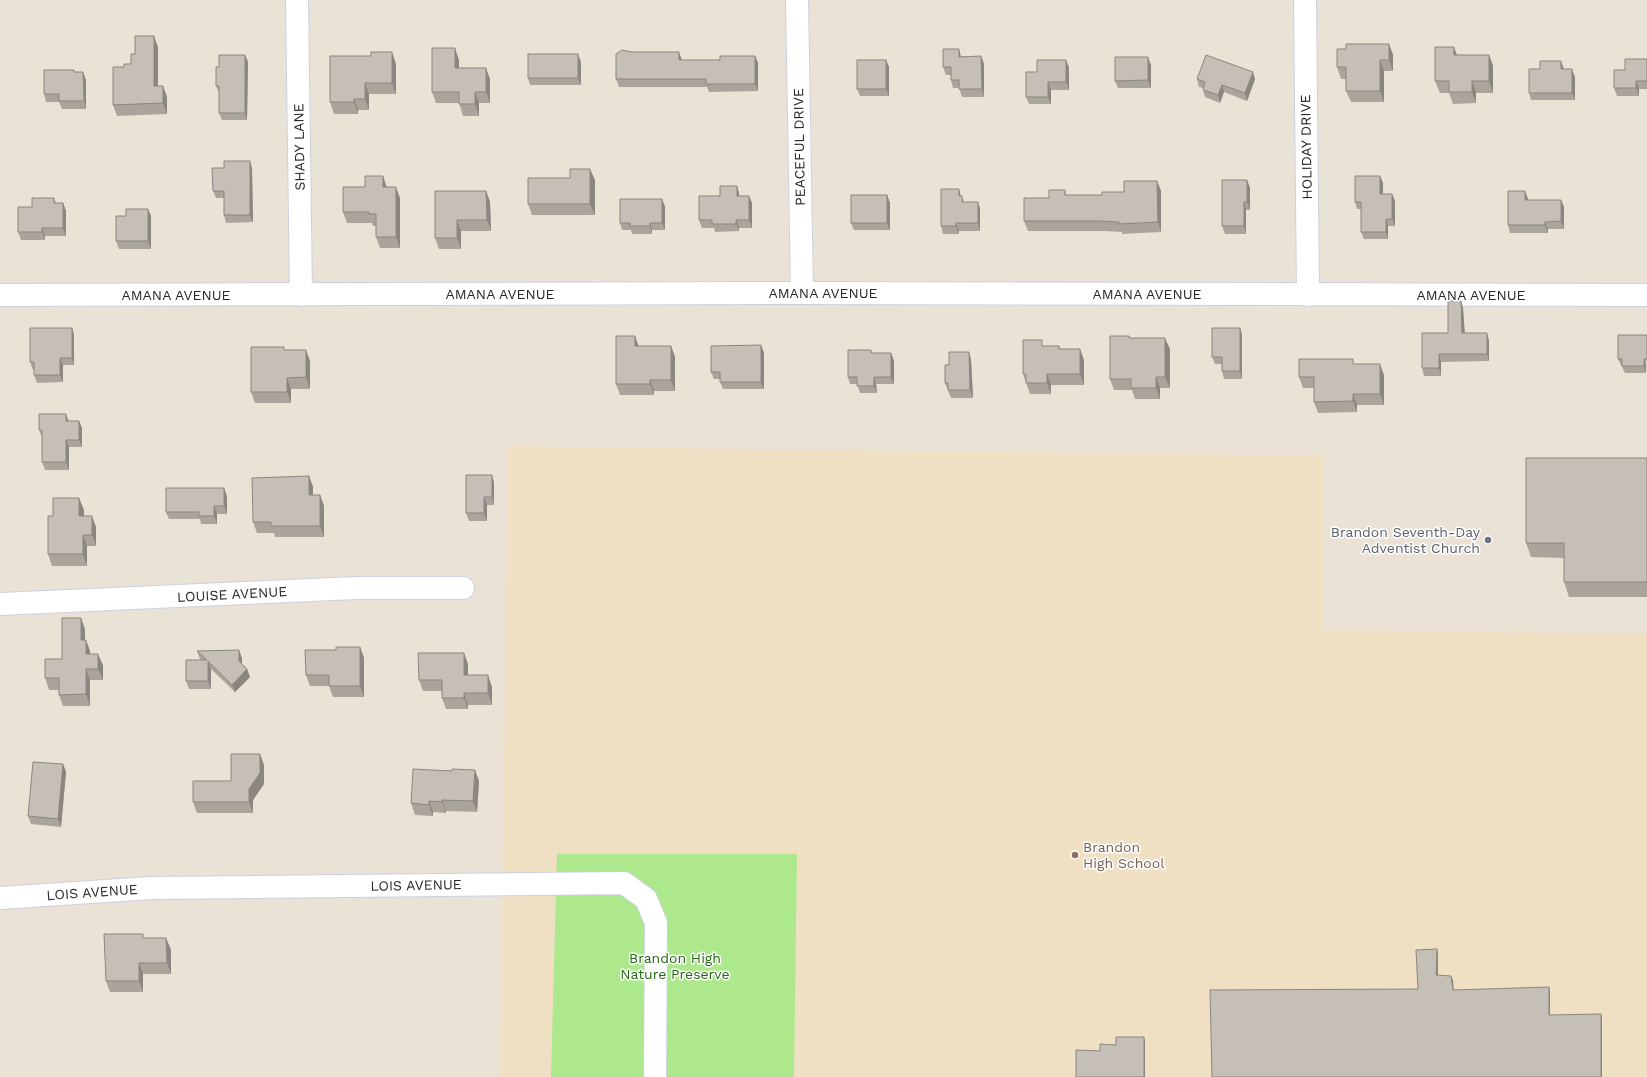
<svg xmlns="http://www.w3.org/2000/svg" width="1647" height="1077" viewBox="0 0 1647 1077" font-family="'Work Sans',sans-serif">
	<style>
		.education { fill: #efe0c3 }
		.green { fill: #ade88d }
		.lines { fill: none; stroke-linecap: round; stroke-linejoin: round }
		.minor-casing { stroke: #ccd0e2; stroke-width: 24 }
		.minor { stroke: #fff; stroke-width: 22 }
		.wall { fill: #aaa49d }
		.shaded-wall { fill: #8b8680 }
		.building { fill: #c6bfb7; stroke: #8b8680 }
		.worship-dot { fill: #6b7280; stroke: #fff; stroke-width: 1.5 }
		.education-dot { fill: #8d6e63; stroke: #fff; stroke-width: 1.5 }
		.labels { text-anchor: middle; stroke-width: 3; stroke-linejoin: round; paint-order: stroke }
		.street-label { font-size: 14px; fill: #272727; stroke: #fff }
		.worship-label { font-size: 14px; fill: #5b616d; stroke: #fff; text-anchor: end }
		.education-label { font-size: 14px; fill: #785e54; stroke: #fff; text-anchor: start }
		.park-label { font-size: 14px; fill: #256813; stroke: #fff }
	</style>
	<rect width="100%" height="100%" fill="#ebe2d6"/>
	<polygon class="education" points="508,446 1324,456 1324,630 1647,634 1647,1077 500,1077"/>
	<polygon class="green" points="557,854 797,854 794,1077 551,1077"/>
	<g class="lines">
		<g class="minor-casing">
			<g id="minor">
				<polyline points="297,0 301,295"/>
				<polyline points="797,0 802,293"/>
				<polyline points="1305,0 1308,295"/>
				<polyline points="0,295 802,293 1647,295"/>
				<polyline points="0,604 356,588 463,588"/>
				<polyline points="0,898 151,888 624,883 646,899 656,923 655,1077"/>
			</g>
		</g>
		<use href="#minor" class="minor"/>
	</g>
	<g class="wall">
		<polygon points="1389,44 1393,55 1393,71 1384,71 1384,102 1351,102 1346,91 1346,79 1341,79 1337,67 1346,49"/>
		<polygon points="158,47 158,86 163,86 167,97 167,114 117,116 113,105 124,67 131,64 135,54"/>
		<polygon points="245,55 248,62 247,120 222,120 219,113 219,93 216,86 219,67"/>
		<polygon points="1457,55 1489,55 1493,66 1493,93 1476,93 1476,103 1453,104 1449,93 1440,93 1435,81"/>
		<polygon points="755,56 758,63 758,91 709,92 707,87 619,87 616,79 682,60 720,60"/>
		<polygon points="981,56 984,64 984,97 962,97 959,88 953,88 951,80 951,75 946,75 943,67 961,57"/>
		<polygon points="1647,59 1647,89 1639,89 1639,96 1617,96 1614,88 1625,70"/>
		<polygon points="459,60 459,68 490,79 490,103 479,103 479,116 463,116 459,103 436,103 432,92"/>
		<polygon points="886,60 889,67 889,96 860,96 857,89"/>
		<polygon points="581,62 581,85 530,85 528,78"/>
		<polygon points="396,64 396,94 369,94 369,110 358,110 358,114 334,114 330,102"/>
		<polygon points="1151,65 1151,88 1118,88 1115,81"/>
		<polygon points="1069,67 1069,90 1051,90 1051,104 1029,104 1026,97 1037,72"/>
		<polygon points="1564,69 1575,77 1575,100 1531,100 1529,93"/>
		<polygon points="74,70 75,72 83,72 86,80 86,109 62,109 59,102 46,102 44,94"/>
		<polygon points="1197,79 1255,79 1247,101 1224,92 1220,103 1205,97 1203,90 1203,88 1199,87"/>
		<polygon points="224,168 252,168 253,222 226,223 224,215 224,198 216,198 213,191"/>
		<polygon points="383,176 386,187 400,198 400,248 380,248 376,237 376,226 373,226 372,223 347,223 343,212 365,187"/>
		<polygon points="1380,176 1383,183 1383,194 1392,194 1395,201 1395,226 1388,226 1388,239 1364,239 1361,232 1361,209 1357,209 1355,202"/>
		<polygon points="595,180 595,215 532,215 528,204"/>
		<polygon points="1247,180 1250,188 1250,210 1246,210 1246,234 1225,234 1222,226"/>
		<polygon points="1157,181 1161,191 1161,232 1122,234 1122,232 1105,231 1028,231 1024,221 1049,198 1065,190 1066,195 1102,195 1124,192"/>
		<polygon points="737,186 739,193 739,196 749,196 752,203 752,228 739,228 739,231 715,232 714,228 702,228 699,220 720,196"/>
		<polygon points="486,191 490,202 491,231 461,231 461,249 439,249 435,238"/>
		<polygon points="1525,191 1528,200 1561,200 1564,207 1564,229 1548,229 1548,233 1510,233 1508,225"/>
		<polygon points="887,195 890,203 890,230 854,230 851,223"/>
		<polygon points="961,196 962,196 964,202 978,202 980,209 980,231 959,231 959,234 943,234 941,226"/>
		<polygon points="54,198 56,203 63,203 66,211 66,236 45,236 45,240 21,240 18,232 32,207"/>
		<polygon points="662,199 665,207 665,230 652,230 652,234 632,234 631,230 622,230 620,223"/>
		<polygon points="148,209 151,216 151,249 119,249 116,241 126,216"/>
		<polygon points="1461,301 1463,308 1465,333 1487,333 1489,341 1489,361 1441,362 1441,376 1424,376 1422,368 1448,333"/>
		<polygon points="72,328 74,335 74,365 63,365 63,382 37,383 34,375 34,370 33,370 30,362"/>
		<polygon points="1240,328 1242,335 1242,379 1224,379 1222,371 1222,364 1215,364 1212,357"/>
		<polygon points="1647,335 1646,373 1625,373 1618,359"/>
		<polygon points="635,336 638,346 671,346 675,357 675,391 654,391 654,395 620,395 616,384"/>
		<polygon points="1129,336 1130,338 1170,349 1170,388 1160,388 1160,399 1135,399 1132,390 1114,390 1110,379"/>
		<polygon points="761,345 764,353 764,389 723,389 720,382 720,379 714,379 711,372"/>
		<polygon points="1044,346 1059,346 1060,349 1084,360 1084,385 1051,385 1051,394 1030,394 1023,374"/>
		<polygon points="285,350 306,350 310,361 310,389 291,389 291,403 255,403 251,392"/>
		<polygon points="871,350 872,353 891,353 894,361 894,384 876,384 877,393 860,393 857,384 850,384 848,377"/>
		<polygon points="969,352 971,360 973,398 951,398 945,383 949,365"/>
		<polygon points="1355,364 1384,375 1384,405 1357,405 1357,412 1318,413 1314,402 1314,388 1303,388 1299,377"/>
		<polygon points="68,421 79,421 82,428 82,447 69,447 69,470 45,470 42,462 42,437 39,430"/>
		<polygon points="1647,458 1647,597 1569,597 1564,582 1564,558 1531,557 1526,543"/>
		<polygon points="492,475 494,483 494,505 487,505 487,521 469,521 466,513"/>
		<polygon points="309,476 313,487 313,495 320,495 324,506 324,537 275,537 274,533 257,533 253,522"/>
		<polygon points="227,496 227,514 217,514 217,524 201,524 200,519 169,519 166,512"/>
		<polygon points="84,510 84,516 96,527 96,546 87,546 87,566 52,566 48,554 53,516"/>
		<polygon points="85,629 85,640 90,651 90,654 103,665 103,680 90,680 90,706 63,706 59,695 59,690 49,690 45,678 62,659"/>
		<polygon points="360,647 364,658 364,697 333,697 329,686 310,686 306,675 336,650"/>
		<polygon points="197,651 242,658 242,664 247,669 250,677 235,692 211,669 211,689 189,689 186,681 202,660 200,659"/>
		<polygon points="468,664 468,675 492,687 492,705 468,705 468,709 446,709 442,698 442,691 423,691 419,680"/>
		<polygon points="63,764 66,772 61,827 31,824 28,816"/>
		<polygon points="264,765 264,784 253,800 253,813 197,813 193,802"/>
		<polygon points="479,781 477,812 446,811 446,813 433,812 433,816 415,815 411,803"/>
		<polygon points="145,938 166,938 171,950 171,974 143,974 143,992 110,992 106,981"/>
	</g>
	<g class="shaded-wall">
		<polygon points="154,36 158,47 158,97 154,86"/>
		<polygon points="1389,44 1393,55 1393,71 1389,60"/>
		<polygon points="1454,47 1458,58 1454,55"/>
		<polygon points="455,48 459,60 459,79 455,68"/>
		<polygon points="959,49 961,57 959,57"/>
		<polygon points="392,52 396,64 396,94 392,83"/>
		<polygon points="679,52 682,60 679,60"/>
		<polygon points="578,54 581,62 581,85 578,78"/>
		<polygon points="245,55 248,62 247,120 245,113"/>
		<polygon points="1489,55 1493,66 1493,93 1489,81"/>
		<polygon points="755,56 758,63 758,91 755,84"/>
		<polygon points="981,56 984,64 984,97 982,89"/>
		<polygon points="1148,57 1151,65 1151,88 1148,80"/>
		<polygon points="886,60 889,67 889,96 886,89"/>
		<polygon points="1066,60 1069,67 1069,90 1066,82"/>
		<polygon points="1380,60 1384,71 1384,102 1380,91"/>
		<polygon points="1561,61 1564,69 1564,77 1561,69"/>
		<polygon points="486,68 490,79 490,103 486,92"/>
		<polygon points="1572,69 1575,77 1575,100 1572,93"/>
		<polygon points="83,72 86,80 86,109 84,101"/>
		<polygon points="1253,72 1255,79 1247,101 1245,93"/>
		<polygon points="1472,81 1476,93 1476,103 1472,92"/>
		<polygon points="1636,81 1639,89 1639,96 1636,88"/>
		<polygon points="1048,82 1051,90 1051,104 1048,97"/>
		<polygon points="365,83 369,94 369,110 365,99"/>
		<polygon points="1222,85 1224,92 1220,103 1218,95"/>
		<polygon points="163,86 167,97 167,114 163,103"/>
		<polygon points="475,92 479,103 479,116 475,104"/>
		<polygon points="354,99 358,110 358,114 354,102"/>
		<polygon points="250,161 252,168 253,222 250,215"/>
		<polygon points="590,169 595,180 595,215 590,204"/>
		<polygon points="383,176 387,188 383,187"/>
		<polygon points="1380,176 1383,183 1383,201 1380,194"/>
		<polygon points="1247,180 1250,188 1250,210 1247,202"/>
		<polygon points="1157,181 1161,191 1161,232 1158,222"/>
		<polygon points="737,186 739,193 739,203 737,196"/>
		<polygon points="396,187 400,198 400,248 396,237"/>
		<polygon points="959,189 961,197 959,196"/>
		<polygon points="486,191 490,202 491,231 487,220"/>
		<polygon points="1525,191 1528,199 1528,207 1525,200"/>
		<polygon points="1392,194 1395,201 1395,226 1392,219"/>
		<polygon points="887,195 890,203 890,230 887,223"/>
		<polygon points="749,196 752,203 752,228 749,220"/>
		<polygon points="662,199 665,207 665,230 662,223"/>
		<polygon points="1561,200 1564,207 1564,229 1561,221"/>
		<polygon points="978,202 980,209 980,231 978,223"/>
		<polygon points="1244,202 1246,210 1246,234 1244,226"/>
		<polygon points="63,203 66,211 66,236 63,228"/>
		<polygon points="148,209 151,216 151,249 148,241"/>
		<polygon points="1386,219 1388,226 1388,239 1386,232"/>
		<polygon points="457,220 461,231 461,249 457,238"/>
		<polygon points="736,220 739,228 739,231 736,224"/>
		<polygon points="1545,222 1548,229 1548,233 1545,225"/>
		<polygon points="650,223 652,230 652,234 650,226"/>
		<polygon points="956,223 959,231 959,234 956,226"/>
		<polygon points="42,228 45,236 45,240 42,232"/>
		<polygon points="1461,301 1463,308 1465,341 1462,333"/>
		<polygon points="72,328 74,335 74,365 72,358"/>
		<polygon points="1240,328 1242,335 1242,379 1240,371"/>
		<polygon points="1487,333 1489,341 1489,361 1487,354"/>
		<polygon points="635,336 639,347 635,346"/>
		<polygon points="1165,338 1170,349 1170,388 1165,377"/>
		<polygon points="761,345 764,353 764,389 761,382"/>
		<polygon points="671,346 675,357 675,391 671,380"/>
		<polygon points="1080,349 1084,360 1084,385 1080,374"/>
		<polygon points="306,350 310,361 310,389 306,377"/>
		<polygon points="969,352 971,360 973,398 970,390"/>
		<polygon points="891,353 894,361 894,384 891,377"/>
		<polygon points="1439,354 1441,362 1441,376 1439,368"/>
		<polygon points="60,358 63,365 63,382 60,375"/>
		<polygon points="1644,359 1646,366 1646,373 1644,366"/>
		<polygon points="1380,364 1384,375 1384,405 1380,394"/>
		<polygon points="1047,374 1051,385 1051,394 1047,383"/>
		<polygon points="874,377 876,384 877,393 874,386"/>
		<polygon points="1156,377 1160,388 1160,399 1156,388"/>
		<polygon points="287,378 291,389 291,403 287,392"/>
		<polygon points="650,380 654,391 654,395 650,384"/>
		<polygon points="1353,394 1357,405 1357,412 1353,401"/>
		<polygon points="66,414 69,422 66,421"/>
		<polygon points="79,421 82,428 82,447 79,440"/>
		<polygon points="66,440 69,447 69,470 66,462"/>
		<polygon points="492,475 494,483 494,505 492,497"/>
		<polygon points="309,476 313,487 313,506 309,495"/>
		<polygon points="224,488 227,496 227,514 224,506"/>
		<polygon points="320,495 324,506 324,537 320,526"/>
		<polygon points="484,497 487,505 487,521 484,513"/>
		<polygon points="79,498 84,510 84,527 79,516"/>
		<polygon points="214,506 217,514 217,524 214,516"/>
		<polygon points="92,516 96,527 96,546 92,535"/>
		<polygon points="83,535 87,546 87,566 83,554"/>
		<polygon points="81,618 85,629 85,651 81,640"/>
		<polygon points="86,640 90,651 90,665 86,654"/>
		<polygon points="360,647 364,658 364,697 360,686"/>
		<polygon points="239,650 242,658 242,669 239,661"/>
		<polygon points="464,653 468,664 468,687 464,675"/>
		<polygon points="98,654 103,665 103,680 98,669"/>
		<polygon points="208,661 211,669 211,689 208,681"/>
		<polygon points="86,669 90,680 90,706 86,694"/>
		<polygon points="247,669 250,677 235,692 232,685"/>
		<polygon points="488,675 492,687 492,705 488,693"/>
		<polygon points="464,693 468,705 468,709 464,698"/>
		<polygon points="260,754 264,765 264,784 253,800 253,813 249,802 249,789"/>
		<polygon points="63,764 66,772 61,827 58,819"/>
		<polygon points="475,770 479,781 477,812 473,801"/>
		<polygon points="442,800 446,811 446,813 442,802"/>
		<polygon points="429,801 433,812 433,816 429,805"/>
		<polygon points="166,938 171,950 171,974 167,963"/>
		<polygon points="1437,949 1438,953 1438,979 1436,975"/>
		<polygon points="139,963 143,974 143,992 139,981"/>
		<polygon points="1451,976 1453,980 1454,994 1453,990"/>
		<polygon points="1549,987 1550,991 1550,1019 1549,1015"/>
		<polygon points="1601,1014 1602,1018 1602,1077 1601,1077"/>
		<polygon points="1144,1037 1145,1041 1145,1077 1144,1077"/>
	</g>
	<g class="building">
		<polygon points="135,36 154,36 154,86 163,86 163,103 113,105 113,67 124,67 124,64 131,64 131,54 135,54"/>
		<polygon points="1346,44 1389,44 1389,60 1380,60 1380,91 1346,91 1346,67 1337,67 1337,49 1346,49"/>
		<polygon points="1435,47 1454,47 1454,55 1489,55 1489,81 1472,81 1472,92 1449,92 1449,81 1435,81"/>
		<polygon points="432,48 455,48 455,68 486,68 486,92 475,92 475,104 459,104 459,92 432,92"/>
		<polygon points="943,49 959,49 959,57 981,56 982,89 959,89 959,80 951,80 951,67 943,67"/>
		<polygon points="622,50 632,52 679,52 679,60 720,60 720,56 755,56 755,84 706,84 706,79 616,79 616,54"/>
		<polygon points="371,52 392,52 392,83 365,83 365,99 354,99 354,102 330,102 330,56 371,56"/>
		<rect x="528" y="54" width="50" height="24"/>
		<polygon points="219,55 245,55 245,113 219,113 219,86 216,86 216,67 219,67"/>
		<polygon points="1206,55 1253,72 1245,93 1222,85 1218,95 1203,90 1205,82 1197,79"/>
		<polygon points="1115,57 1148,57 1148,80 1115,81"/>
		<polygon points="1625,59 1647,59 1647,81 1636,81 1636,88 1614,88 1614,70 1625,70"/>
		<rect x="857" y="60" width="29" height="29"/>
		<polygon points="1037,60 1066,60 1066,82 1048,82 1048,97 1026,97 1026,72 1037,72"/>
		<polygon points="1540,61 1561,61 1561,69 1572,69 1572,93 1529,93 1529,69 1540,69"/>
		<polygon points="44,70 74,70 74,72 83,72 84,101 59,101 59,94 44,94"/>
		<polygon points="224,161 250,161 250,215 224,215 224,191 213,191 212,168 224,168"/>
		<polygon points="570,169 590,169 590,204 528,204 528,178 570,178"/>
		<polygon points="365,176 383,176 383,187 396,187 396,237 376,237 376,214 369,214 369,212 343,212 343,187 365,187"/>
		<polygon points="1355,176 1380,176 1380,194 1392,194 1392,219 1386,219 1386,232 1361,232 1361,202 1355,202"/>
		<polygon points="1222,180 1247,180 1247,202 1244,202 1244,226 1222,226"/>
		<polygon points="1124,181 1157,181 1158,222 1119,224 1119,222 1102,221 1024,221 1024,198 1049,198 1049,190 1065,190 1065,195 1102,195 1102,192 1124,192"/>
		<polygon points="720,186 737,186 737,196 749,196 749,220 736,220 736,224 712,224 712,220 699,220 699,196 720,196"/>
		<polygon points="941,189 959,189 959,196 962,196 962,202 978,202 978,223 956,223 956,226 941,226"/>
		<polygon points="435,191 486,191 487,220 457,220 457,238 435,238"/>
		<polygon points="1508,191 1525,191 1525,200 1561,200 1561,221 1545,222 1545,225 1508,225"/>
		<rect x="851" y="195" width="36" height="28"/>
		<polygon points="32,198 54,198 54,203 63,203 63,228 42,228 42,232 18,232 18,207 32,207"/>
		<polygon points="620,199 662,199 662,223 650,223 650,226 630,226 630,223 620,223"/>
		<polygon points="126,209 148,209 148,241 116,241 116,216 126,216"/>
		<polygon points="1448,301 1461,301 1462,333 1487,333 1487,354 1439,354 1439,368 1422,368 1422,333 1448,333"/>
		<polygon points="30,328 72,328 72,358 60,358 60,375 34,375 34,362 30,362"/>
		<polygon points="1212,328 1240,328 1240,371 1222,371 1222,357 1212,357"/>
		<polygon points="1618,335 1647,335 1647,359 1644,359 1644,366 1622,366 1622,359 1618,359"/>
		<polygon points="616,336 635,336 635,346 671,346 671,380 650,380 650,384 616,384"/>
		<polygon points="1110,336 1129,336 1129,338 1165,338 1165,377 1156,377 1156,388 1131,388 1131,379 1110,379"/>
		<polygon points="1023,340 1042,340 1042,346 1059,346 1059,349 1080,349 1080,374 1047,374 1047,383 1026,383 1026,374 1023,374"/>
		<polygon points="761,345 761,382 720,382 720,372 711,372 711,346"/>
		<polygon points="251,347 284,347 284,350 306,350 306,377 287,378 287,392 251,392"/>
		<polygon points="848,350 871,350 871,353 891,353 891,377 874,377 874,386 857,386 857,377 848,377"/>
		<polygon points="949,352 969,352 970,390 948,390 948,383 945,383 945,365 949,365"/>
		<polygon points="1299,359 1353,359 1353,364 1380,364 1380,394 1353,394 1353,401 1314,402 1314,377 1299,377"/>
		<polygon points="39,414 66,414 66,421 79,421 79,440 66,440 66,462 42,462 42,430 39,430"/>
		<polygon points="1526,458 1647,458 1647,582 1564,582 1564,543 1526,543"/>
		<polygon points="466,475 492,475 492,497 484,497 484,513 466,513"/>
		<polygon points="309,476 309,495 320,495 320,526 271,526 271,522 253,522 252,478"/>
		<polygon points="166,488 224,488 224,506 214,506 214,516 199,516 199,512 166,512"/>
		<polygon points="53,498 79,498 79,516 92,516 92,535 83,535 83,554 48,554 48,516 53,516"/>
		<polygon points="62,618 81,618 81,640 86,640 86,654 98,654 98,669 86,669 86,694 59,695 59,678 45,678 45,659 62,659"/>
		<polygon points="336,647 360,647 360,686 329,686 329,675 306,675 305,650 336,650"/>
		<polygon points="239,650 239,661 247,669 232,685 208,661 208,681 186,681 186,660 207,660 197,651"/>
		<polygon points="418,653 464,653 464,675 488,675 488,693 464,693 464,698 442,698 442,680 419,680"/>
		<polygon points="231,754 260,754 260,773 249,789 249,802 193,802 193,781 231,781"/>
		<polygon points="33,762 63,764 58,819 28,816"/>
		<polygon points="413,769 452,771 452,769 475,770 473,801 442,800 442,802 429,801 429,805 411,803"/>
		<polygon points="104,934 143,934 143,938 166,938 167,963 139,963 139,981 106,981"/>
		<polygon points="1437,949 1436,975 1451,976 1453,990 1549,987 1549,1015 1601,1014 1601,1077 1212,1077 1210,990 1418,989 1416,950"/>
		<polygon points="1116,1037 1144,1037 1144,1077 1076,1077 1076,1050 1100,1051 1100,1044 1116,1045"/>
	</g>
	<circle class="worship-dot" cx="1488" cy="540" r="4"/>
	<circle class="education-dot" cx="1075" cy="855" r="4"/>
	<g class="labels">
		<g class="street-label">
			<text transform="translate(299 147) rotate(-91)" y="5">SHADY LANE</text>
			<text transform="translate(799 147) rotate(-91)" y="5">PEACEFUL DRIVE</text>
			<text transform="translate(1306 147) rotate(-91)" y="5">HOLIDAY DRIVE</text>
			<text x="823" y="298">AMANA AVENUE</text>
			<text x="500" y="299">AMANA AVENUE</text>
			<text x="1147" y="299">AMANA AVENUE</text>
			<text x="176" y="300">AMANA AVENUE</text>
			<text x="1471" y="300">AMANA AVENUE</text>
			<text transform="translate(232 594) rotate(-3)" y="5">LOUISE AVENUE</text>
			<text transform="translate(416 885) rotate(-1)" y="5">LOIS AVENUE</text>
			<text transform="translate(92 892) rotate(-4)" y="5">LOIS AVENUE</text>
		</g>
		<g class="worship-label">
			<text x="1480" y="537">Brandon Seventh-Day<tspan x="1480" dy="16">Adventist Church</tspan></text>
		</g>
		<g class="education-label">
			<text x="1083" y="852">Brandon<tspan x="1083" dy="16">High School</tspan></text>
		</g>
		<g class="park-label">
			<text x="675" y="963">Brandon High<tspan x="675" dy="16">Nature Preserve</tspan></text>
		</g>
	</g>
</svg>
